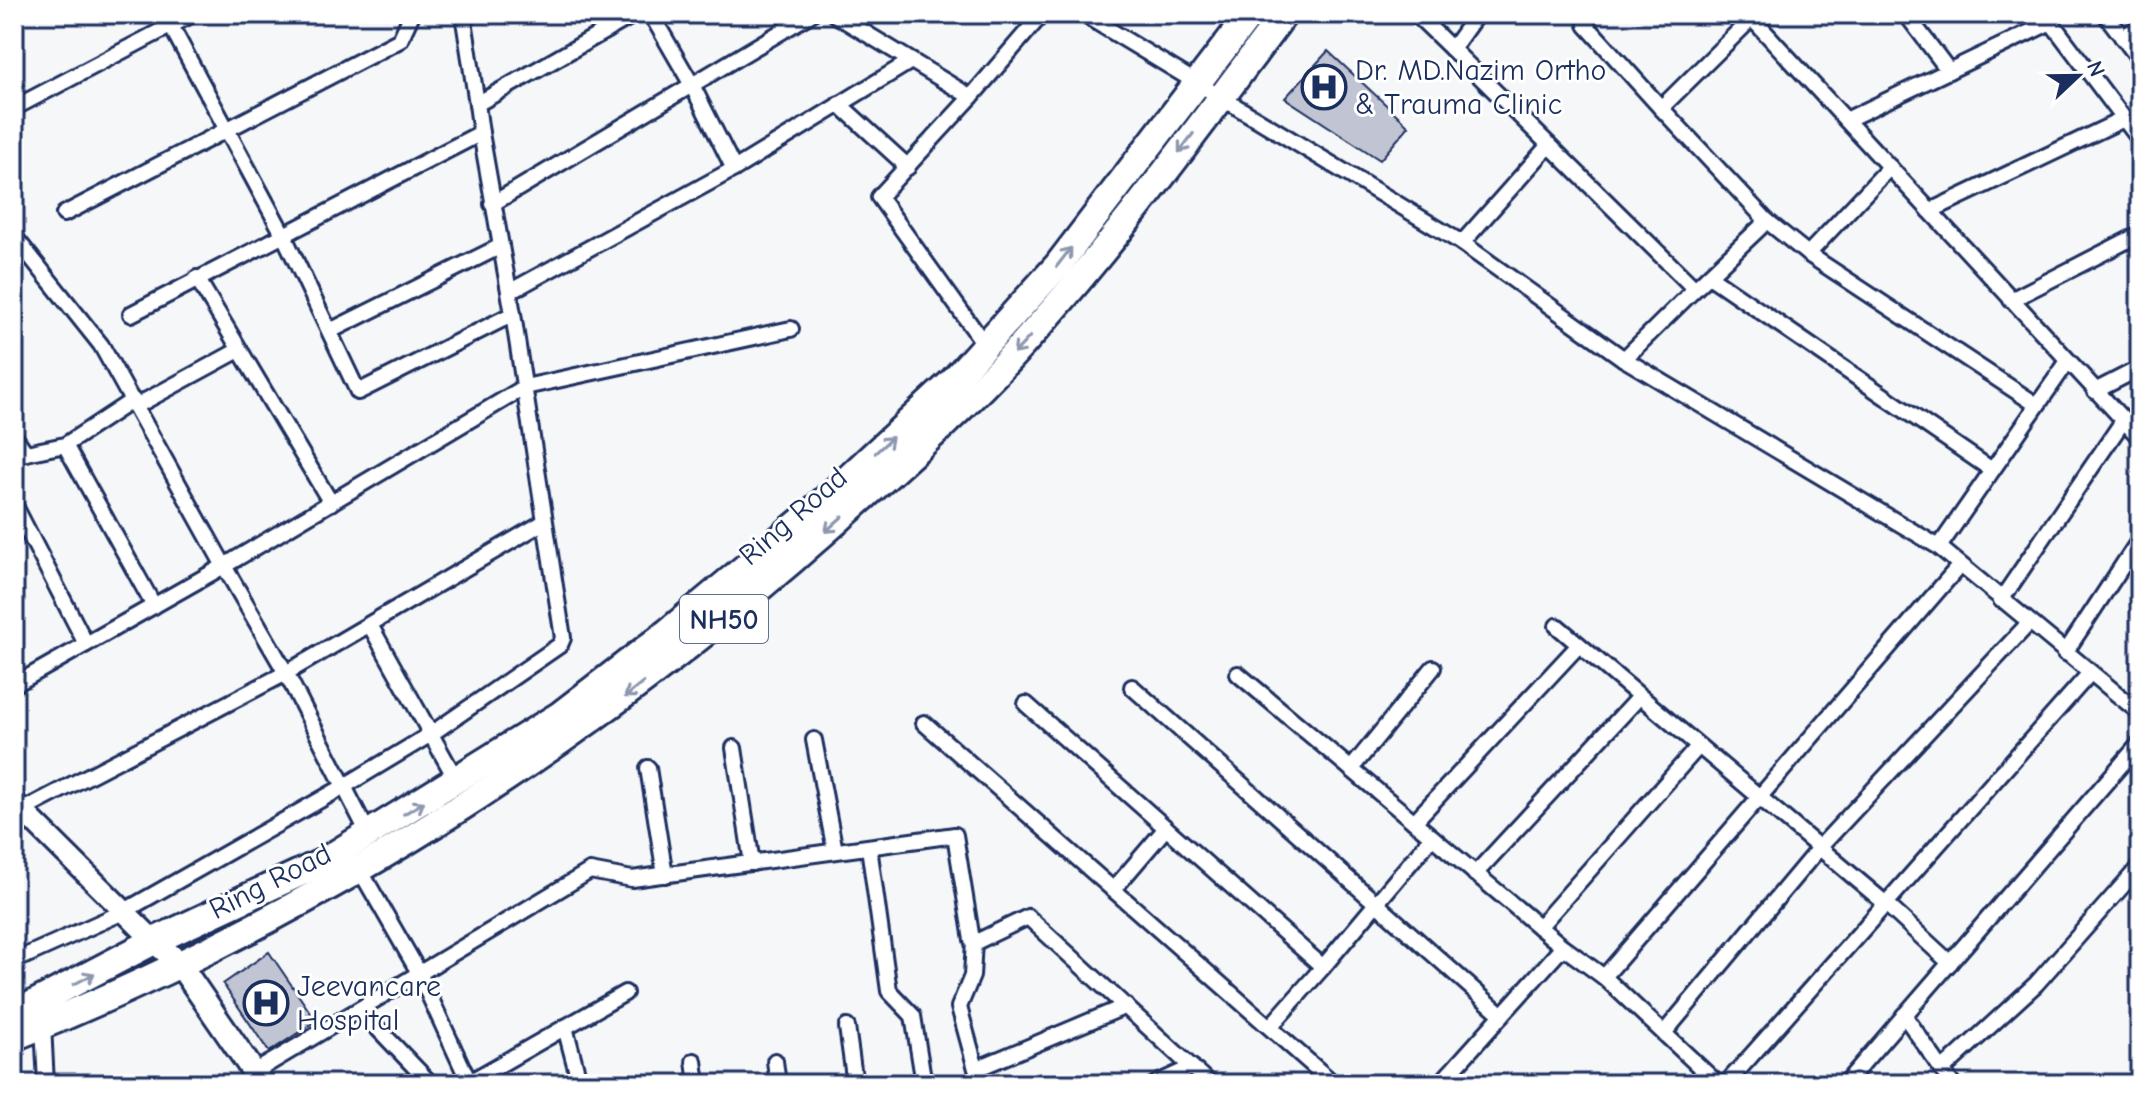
<svg xmlns="http://www.w3.org/2000/svg" width="2154" height="1098" viewBox="0 0 2154 1098" font-family="'Comic Neue',sans-serif">
	<style>
		.building { fill: #c0c4d3; stroke: #1b2f5e; stroke-width: 2 }
		.lines { fill: none; stroke-linecap: round; stroke-linejoin: round }
		.street-casing { stroke: #1b2f5e; stroke-width: 20 }
		.secondary-casing { stroke: #1b2f5e; stroke-width: 26 }
		.primary-casing { stroke: #1b2f5e; stroke-width: 28 }
		.highway-casing { stroke: #1b2f5e; stroke-width: 32 }
		.street { stroke: #fff; stroke-width: 14 }
		.secondary { stroke: #fff; stroke-width: 20 }
		.primary { stroke: #fff; stroke-width: 22 }
		.highway { stroke: #fff; stroke-width: 26 }
		.oneway { stroke: #8d97ae }
		.labels { text-anchor: middle; stroke-width: 6; stroke-linejoin: round; paint-order: stroke }
		.shield { fill: #fff; stroke: #5f6d8e; stroke-width: 2 }
		.shield-label { font-size: 28px; font-weight: bold; fill: #1b2f5e }
		.poi-label { font-size: 30px; fill: #1b2f5e; stroke: #fff; text-anchor: start }
		.street-label { font-size: 30px; fill: #1b2f5e; stroke: #fff }
	</style>
	<rect width="100%" height="100%" fill="#f6f7f9"/>
	<filter id="ink" filterUnits="userSpaceOnUse"><feTurbulence type="fractalNoise" baseFrequency=".0125" numOctaves="2"/><feDisplacementMap in="SourceGraphic" scale="16" xChannelSelector="R" yChannelSelector="G"/><feConvolveMatrix kernelMatrix="1 2 1 2 8 2 1 2 1" color-interpolation-filters="sRGB"/></filter>
	<g filter="url(#ink)">
		<g class="building">
			<polygon points="1328,51 1409,126 1380,160 1285,98"/>
			<polygon points="269,952 316,1021 269,1052 223,984"/>
		</g>
		<g class="lines">
			<g class="street-casing">
				<g id="street">
					<polyline points="463,14 477,104"/>
					<polyline points="651,14 692,85 734,169 911,61"/>
					<polyline points="834,14 971,97 1042,14"/>
					<polyline points="1083,14 1462,243 1624,359 1939,547 2140,713"/>
					<polyline points="1416,14 1452,49 1477,14"/>
					<polyline points="1748,14 2140,438"/>
					<polyline points="1906,14 1949,71"/>
					<polyline points="2045,14 2140,140"/>
					<polyline points="2105,14 2140,60"/>
					<polyline points="1586,25 1661,108"/>
					<polyline points="171,26 283,234 358,392 513,314 481,133"/>
					<polyline points="2122,37 2140,27"/>
					<polyline points="1452,49 1695,289 1624,359"/>
					<polyline points="971,97 879,197 985,345"/>
					<polyline points="839,104 908,167"/>
					<polyline points="14,108 193,14"/>
					<polyline points="1846,120 2051,22"/>
					<polyline points="492,204 811,14"/>
					<polyline points="1930,211 2124,119"/>
					<polyline points="64,214 400,40 412,14"/>
					<polyline points="1767,221 1808,254 2037,405"/>
					<polyline points="14,236 101,345 224,566 14,685"/>
					<polyline points="1462,243 1549,145"/>
					<polyline points="1808,254 1890,167"/>
					<polyline points="1709,276 1992,470"/>
					<polyline points="197,278 331,503"/>
					<polyline points="1695,289 1767,221 1661,108 1752,18"/>
					<polyline points="511,291 734,169"/>
					<polyline points="2011,300 2140,234"/>
					<polyline points="131,314 481,133 477,104 635,14"/>
					<polyline points="330,331 501,246"/>
					<polyline points="2095,391 2140,368"/>
					<polyline points="136,406 239,350"/>
					<polyline points="14,436 26,453 14,456"/>
					<polyline points="65,445 154,606"/>
					<polyline points="26,453 65,445 133,400"/>
					<polyline points="14,504 86,644"/>
					<polyline points="1939,547 2068,361"/>
					<polyline points="2001,600 2123,421"/>
					<polyline points="370,625 457,781"/>
					<polyline points="1557,626 1886,904 1950,963"/>
					<polyline points="2065,653 2140,539"/>
					<polyline points="1238,674 1563,947 1604,977 1960,565"/>
					<polyline points="1132,687 1502,1015"/>
					<polyline points="1026,704 1323,967 1270,1027"/>
					<polyline points="924,723 1334,1084"/>
					<polyline points="814,740 835,851"/>
					<polyline points="734,748 752,863"/>
					<polyline points="648,768 665,875"/>
					<polyline points="1351,769 1433,668"/>
					<polyline points="21,811 286,673 544,522"/>
					<polyline points="1414,822 1579,645"/>
					<polyline points="369,835 286,673 224,566 525,387 791,329"/>
					<polyline points="869,847 889,991 913,1016 924,1084"/>
					<polyline points="360,870 418,971 469,1082"/>
					<polyline points="1475,874 1639,697"/>
					<polyline points="1113,890 1166,828"/>
					<polyline points="1539,927 1697,748"/>
					<polyline points="974,941 972,976 959,1007 976,1069 1126,1006"/>
					<polyline points="14,961 121,913 343,787 431,734 560,645 563,638 513,314"/>
					<polyline points="1323,967 1432,837"/>
					<polyline points="1604,977 1718,1084"/>
					<polyline points="361,1011 431,1084"/>
					<polyline points="1904,1015 1952,1084"/>
					<polyline points="43,1025 46,1084"/>
					<polyline points="565,1027 580,1084"/>
					<polyline points="847,1027 855,1084"/>
					<polyline points="1664,1033 1819,848 2029,623"/>
					<polyline points="694,1061 697,1084"/>
					<polyline points="775,1061 778,1084"/>
					<polyline points="1942,1070 2036,984 2140,866"/>
					<polyline points="253,1073 590,871 632,879 955,835 972,940 978,941 1028,917 1210,1084"/>
					<polyline points="466,1084 625,993"/>
					<polyline points="1155,1084 1192,1067"/>
					<polyline points="1440,1084 1563,947"/>
					<polyline points="1726,1084 2090,673"/>
					<polyline points="1845,1084 2140,743"/>
				</g>
			</g>
			<g class="secondary-casing">
				<polyline id="secondary" points="14,802 154,941"/>
			</g>
			<g class="primary-casing">
				<polyline id="primary" points="154,941 178,962 262,1084"/>
			</g>
			<g class="highway-casing">
				<g id="highway">
					<polyline points="14,1014 154,941 321,863 560,715 668,632 812,512 952,382 1058,265 1250,14"/>
					<path d="M14 1037C320 915 595 738 840 518 902 463 965 408 1021 346 1116 242 1199 127 1284 14"/>
				</g>
			</g>
			<use href="#street" class="street"/>
			<use href="#secondary" class="secondary"/>
			<use href="#primary" class="primary"/>
			<use href="#highway" class="highway"/>
		</g>
		<defs><path id="oneway-shaft" d="M-6 0H5M1.5-3L5.5 0L1.5 3" fill="none" stroke-width="1.6" stroke-linecap="round" stroke-linejoin="round" transform="scale(2)"/></defs>
		<g class="oneway">
			<use href="#oneway-shaft" transform="translate(1186 143) rotate(127)"/>
			<use href="#oneway-shaft" transform="translate(1064 257) rotate(-52)"/>
			<use href="#oneway-shaft" transform="translate(1022 345) rotate(133)"/>
			<use href="#oneway-shaft" transform="translate(884 445) rotate(-43)"/>
			<use href="#oneway-shaft" transform="translate(834 524) rotate(138)"/>
			<use href="#oneway-shaft" transform="translate(634 690) rotate(142)"/>
			<use href="#oneway-shaft" transform="translate(414 808) rotate(-31)"/>
			<use href="#oneway-shaft" transform="translate(84 979) rotate(-28)"/>
		</g>
	</g>
	<defs>
		<g id="hospital-ring" transform="scale(2.3)"><circle r="9.5" fill="#fff" stroke="#1b2f5e" stroke-width="1.5"/><path d="M-5-5h3v3.5h4V-5h3V5h-3V1.5h-4V5h-3Z" fill="#1b2f5e"/></g>
	</defs>
	<g fill-rule="evenodd">
		<use href="#hospital-ring" x="1324" y="87"/>
		<use href="#hospital-ring" x="266" y="1003"/>
	</g>
	<g class="labels">
		<rect class="shield" x="680" y="595" width="88" height="48" rx="6"/>
		<g class="shield-label">
			<text x="724" y="629">NH50</text>
		</g>
		<g class="poi-label">
			<text x="1355" y="80">Dr. MD.Nazim Ortho<tspan x="1355" dy="34">&amp; Trauma Clinic</tspan></text>
			<text x="297" y="996">Jeevancare<tspan x="297" dy="34">Hospital</tspan></text>
		</g>
		<g class="street-label">
			<text transform="translate(793 516) rotate(-41)" y="10">Ring Road</text>
			<text transform="translate(270 881) rotate(-27)" y="10">Ring Road</text>
		</g>
	</g>
	<rect width="2154" height="1098" fill="none" stroke="#fff" stroke-width="48"/>
	<rect x="24" y="24" width="2106" height="1050" fill="none" stroke="#1b2f5e" stroke-width="3" filter="url(#ink)"/>
	<g transform="translate(2078 76) rotate(68)" stroke="#ffffff" stroke-width="6" paint-order="stroke">
	<path d="M0-6L14 30L0 20L-14 30Z" fill="#1b2f5e"/>
	<text y="-12" font-size="22" font-weight="bold" text-anchor="middle" fill="#1b2f5e">N</text>
	</g>
</svg>
